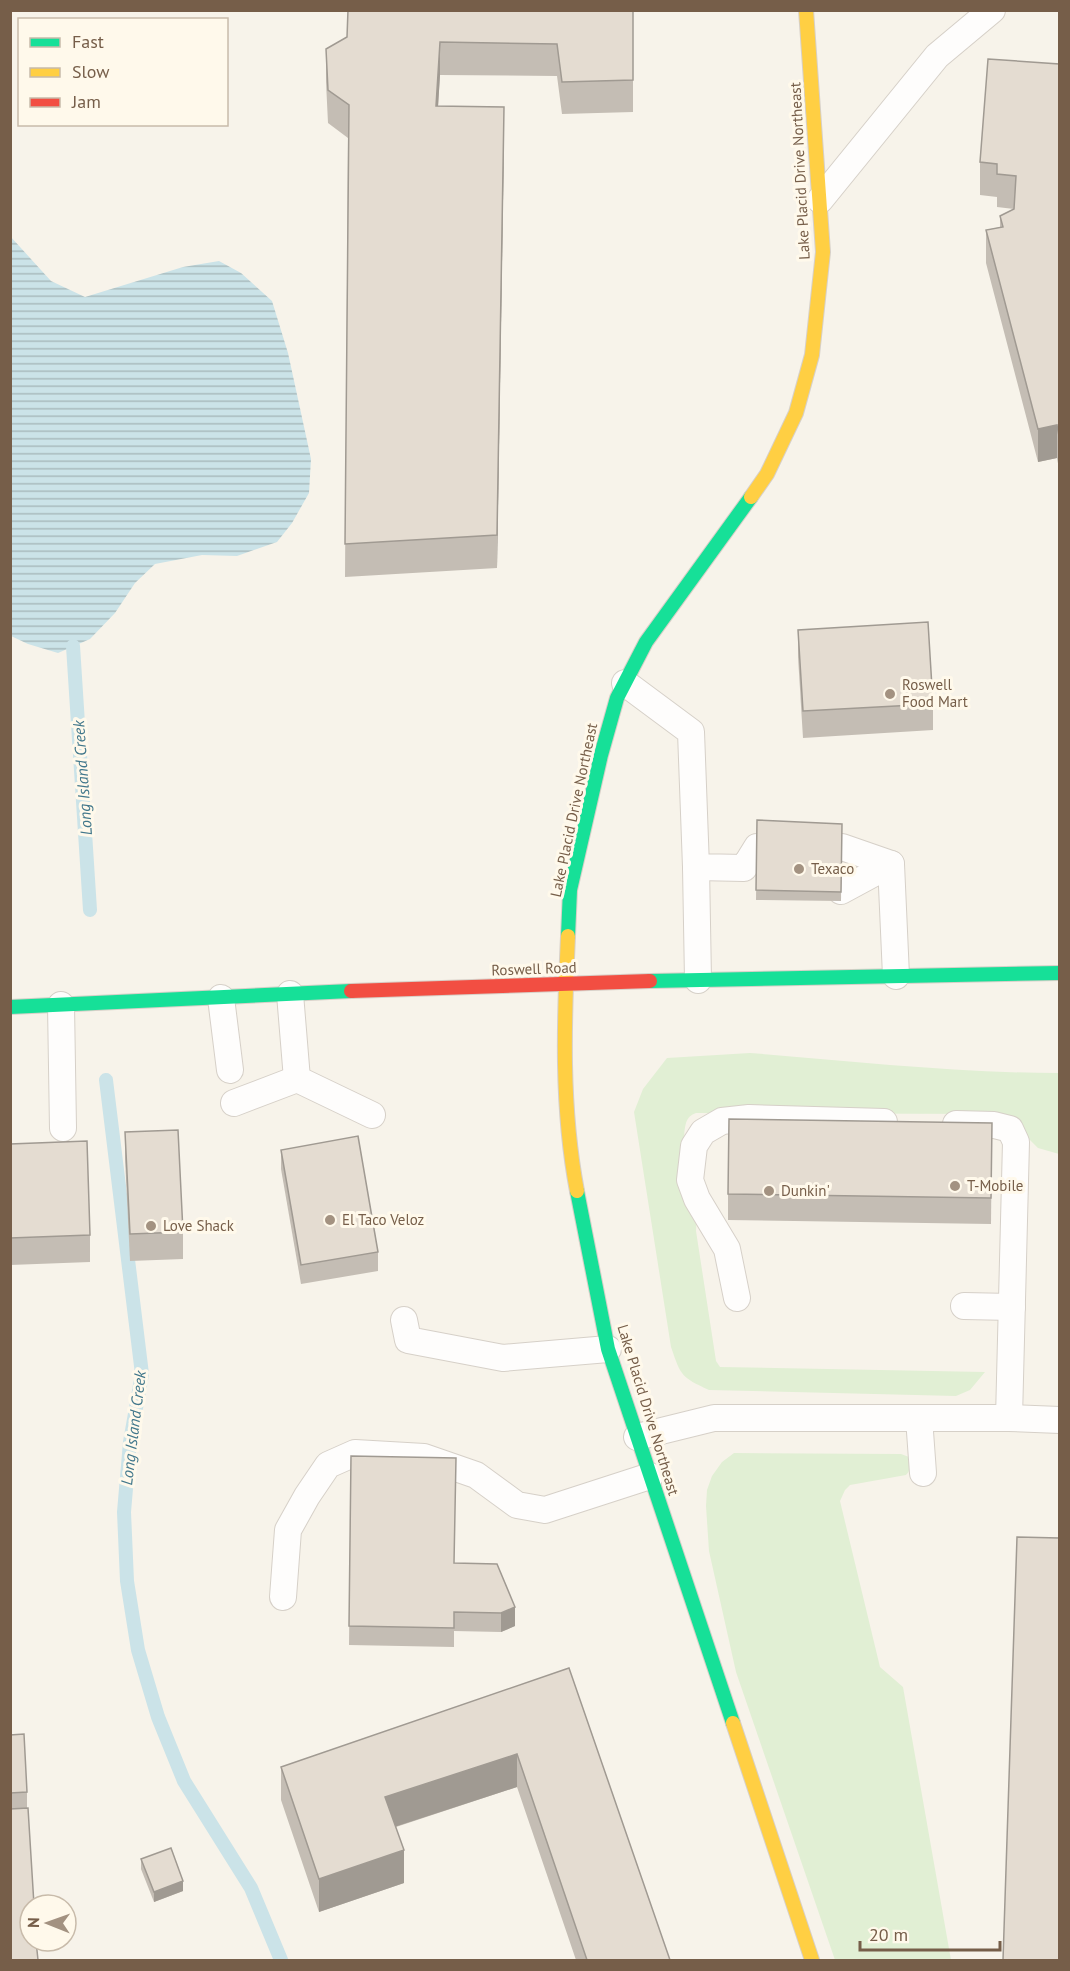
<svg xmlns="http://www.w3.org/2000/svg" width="1070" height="1971" viewBox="0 0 1070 1971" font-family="'PT Sans',sans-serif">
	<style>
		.grass { fill: #e1efd4 }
		.water { fill: url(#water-rules) }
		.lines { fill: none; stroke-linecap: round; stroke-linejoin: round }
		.stream { stroke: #cbe3e8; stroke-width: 14 }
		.lane-casing { stroke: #d6d0c8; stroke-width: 28 }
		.fast-casing { stroke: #d7d0c8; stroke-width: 16 }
		.slow-casing { stroke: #d7d0c8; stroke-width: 16 }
		.jam-casing { stroke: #d7d0c8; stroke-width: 16 }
		.lane { stroke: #fefdfc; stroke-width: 26 }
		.fast { stroke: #16e098; stroke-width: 14 }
		.slow { stroke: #ffcf43; stroke-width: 14 }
		.jam { stroke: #f24e42; stroke-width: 14 }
		.wall { fill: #c4bdb4 }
		.shaded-wall { fill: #a09a92 }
		.building { fill: #e4dcd1; stroke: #a09a92; stroke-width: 1.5 }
		.poi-dot { fill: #a39281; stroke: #fff9eb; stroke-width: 2 }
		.labels { text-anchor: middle; stroke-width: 6; stroke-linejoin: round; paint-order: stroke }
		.street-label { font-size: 15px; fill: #765e49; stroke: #fff9eb }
		.poi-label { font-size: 15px; fill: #765e49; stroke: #fff9eb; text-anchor: start }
		.water-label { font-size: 16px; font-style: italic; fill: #41778b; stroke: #fff9eb }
	</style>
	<defs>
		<pattern id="water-rules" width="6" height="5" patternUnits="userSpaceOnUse" patternTransform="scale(1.5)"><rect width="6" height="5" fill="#cbe3e8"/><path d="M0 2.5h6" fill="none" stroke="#a9bbbe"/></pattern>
	</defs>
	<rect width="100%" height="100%" fill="#f7f3ea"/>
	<g class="grass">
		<path d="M750 1053C853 1061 956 1073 1059 1073V1154L1038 1148 1024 1134 993 1114 696 1113C691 1115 688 1117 686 1123 678 1151 699 1199 696 1231L716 1361 720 1367 985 1372 970 1390 956 1396 709 1390C681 1377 681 1376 671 1347L634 1112 643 1089 667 1058Z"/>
		<path d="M734 1453 901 1454 909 1457C911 1464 912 1469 906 1475L850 1485 845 1490 840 1501 880 1667 903 1687 951 1960H835L736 1672 709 1551 706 1506 707 1490 712 1476 722 1462Z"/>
	</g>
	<polygon class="water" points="10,236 51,281 85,297 183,267 219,261 241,273 272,301 288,353 311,459 309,493 292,523 277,542 237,556 202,555 155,564 135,583 115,613 90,639 58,653 28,644 11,636"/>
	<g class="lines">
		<g class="stream">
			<polyline points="73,646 90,910"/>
			<polyline points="106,1080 142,1374 130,1442 124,1512 127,1581 138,1650 158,1717 184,1781 251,1888 281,1960"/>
		</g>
		<g class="lane-casing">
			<g id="lane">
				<polyline points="820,200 937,56 992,10"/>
				<polyline points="625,683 691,732 696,867 744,868 757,847"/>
				<polyline points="842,847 891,864 896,976"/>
				<polyline points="696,867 698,980"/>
				<polyline points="841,891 891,864"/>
				<polyline points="290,994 297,1079 372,1115"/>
				<polyline points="221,998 230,1070"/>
				<polyline points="61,1005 63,1128"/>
				<polyline points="234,1103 297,1079"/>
				<polyline points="956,1124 994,1125 1010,1129 1016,1142 1009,1418"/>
				<polyline points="737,1298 727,1249 697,1199 690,1180 694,1146 703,1132 722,1121 749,1118 884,1122"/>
				<polyline points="964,1306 1012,1307"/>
				<polyline points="404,1320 408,1340 503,1358 608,1349"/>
				<polyline points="919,1418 923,1473"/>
				<polyline points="637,1437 714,1418 1009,1418 1060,1420"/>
				<polyline points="283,1597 288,1530 307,1496 328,1465 355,1453 424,1457 476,1475 517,1505 545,1510 650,1476"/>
			</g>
		</g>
		<g class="fast-casing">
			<g id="fast">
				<polyline points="568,936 570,890 601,755 617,698 646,642 751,497"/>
				<polyline points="650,981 1060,973"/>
				<polyline points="10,1007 351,991"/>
				<polyline points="577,1191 608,1349 733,1723"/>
			</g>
		</g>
		<g class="slow-casing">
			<g id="slow">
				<polyline points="751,497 767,474 796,413 812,355 823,252 806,10"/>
				<path d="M568 936C564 1022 561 1107 577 1191"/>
				<polyline points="733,1723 812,1960"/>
			</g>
		</g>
		<g class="jam-casing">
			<polyline id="jam" points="351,991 650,981"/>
		</g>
		<use href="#lane" class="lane"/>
		<use href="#fast" class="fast"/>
		<use href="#slow" class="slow"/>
		<use href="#jam" class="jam"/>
	</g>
	<g class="wall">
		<polygon points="633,10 633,112 562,114 557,76 440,75 438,106 504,140 497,568 345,577 348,138 328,123 326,82 326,49"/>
		<polygon points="1059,64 1059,469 1057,458 1038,462 986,263 986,230 1000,227 1000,216 1014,209 997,207 997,197 980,195 980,162"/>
		<polygon points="798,630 933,704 933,730 803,738 798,657"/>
		<polygon points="757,820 842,824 841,901 756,900"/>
		<polygon points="992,1123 991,1224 728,1220 728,1194"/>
		<polygon points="125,1132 183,1232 183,1259 130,1261 125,1159"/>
		<polygon points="10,1144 90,1235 90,1262 10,1265"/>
		<polygon points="281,1150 378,1252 378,1271 301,1284 281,1169"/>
		<polygon points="351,1456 454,1563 515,1626 501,1632 454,1631 454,1647 349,1645"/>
		<polygon points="569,1668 670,1960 576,1960 517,1787 396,1827 404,1883 319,1912 281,1800 281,1767"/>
		<polygon points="10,1735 27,1792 27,1808 10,1960"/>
		<polygon points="141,1859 183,1891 154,1902 141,1869"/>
	</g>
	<g class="shaded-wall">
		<polygon points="440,42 440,75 436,139 436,106"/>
		<polygon points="504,107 504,140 497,568 497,535"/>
		<polygon points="1057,425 1057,458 1038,462 1038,429"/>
		<polygon points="515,1607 515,1626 501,1632 501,1613"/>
		<polygon points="517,1754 517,1787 385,1830 385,1797"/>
		<polygon points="404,1850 404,1883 319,1912 319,1879"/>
		<polygon points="183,1881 183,1891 154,1902 154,1892"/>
	</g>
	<g class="building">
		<polygon points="348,10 633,10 633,80 562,82 557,44 440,42 436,106 504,107 497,535 345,544 349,105 328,90 326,49 347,37"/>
		<polygon points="988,59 1059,64 1059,436 1057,425 1038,429 986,230 1003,227 1000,216 1014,209 1016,176 997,174 997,164 980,162"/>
		<polygon points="928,622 933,704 803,711 798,630"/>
		<polygon points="757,820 842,824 841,892 756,890"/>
		<polygon points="729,1119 992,1123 991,1198 728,1194"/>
		<polygon points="178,1130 183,1232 130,1234 125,1132"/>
		<polygon points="358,1136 378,1252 301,1265 281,1150"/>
		<polygon points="87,1141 90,1235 10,1238 10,1144"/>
		<polygon points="351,1456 456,1458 454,1563 497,1564 515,1607 501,1613 454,1612 454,1628 349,1626"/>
		<polygon points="1017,1537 1059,1538 1059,1960 1003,1960"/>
		<polygon points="569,1668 670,1960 587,1960 517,1754 385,1797 404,1850 319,1879 281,1767"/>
		<polygon points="24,1734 27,1792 10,1793 10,1735"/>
		<polygon points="28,1808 34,1905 30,1905 30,1941 36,1941 38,1960 10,1960 10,1809"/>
		<polygon points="171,1848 183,1881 154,1892 141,1859"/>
	</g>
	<g class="poi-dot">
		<circle cx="890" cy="694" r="6"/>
		<circle cx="799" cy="869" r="6"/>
		<circle cx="955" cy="1186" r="6"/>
		<circle cx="769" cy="1191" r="6"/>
		<circle cx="330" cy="1220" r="6"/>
		<circle cx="151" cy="1226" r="6"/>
	</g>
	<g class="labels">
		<g class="street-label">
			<text transform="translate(800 171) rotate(-93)" y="5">Lake Placid Drive Northeast</text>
			<text transform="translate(574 810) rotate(-78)" y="5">Lake Placid Drive Northeast</text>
			<text transform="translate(534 969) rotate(-2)" y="5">Roswell Road</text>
			<text transform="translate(648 1410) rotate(73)" y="5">Lake Placid Drive Northeast</text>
		</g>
		<g class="poi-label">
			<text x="902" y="690">Roswell<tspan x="902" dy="17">Food Mart</tspan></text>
			<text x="811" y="874">Texaco</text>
			<text x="967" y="1191">T-Mobile</text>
			<text x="781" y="1196">Dunkin'</text>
			<text x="342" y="1225">El Taco Veloz</text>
			<text x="163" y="1231">Love Shack</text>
		</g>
		<g class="water-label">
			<text transform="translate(82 778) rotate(-94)" y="6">Long Island Creek</text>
			<text transform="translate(133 1428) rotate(-83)" y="6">Long Island Creek</text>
		</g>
	</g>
	<rect width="1070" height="1971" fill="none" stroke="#765e49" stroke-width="24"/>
	<rect x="18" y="18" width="210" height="108" fill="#fff9eb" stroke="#c8bbaa" stroke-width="1.5"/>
	<rect x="30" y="38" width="30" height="9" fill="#16e098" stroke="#c8bbaa" stroke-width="1.5"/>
	<text x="72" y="48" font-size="18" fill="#765e49">Fast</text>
	<rect x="30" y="68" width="30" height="9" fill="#ffcf43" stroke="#c8bbaa" stroke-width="1.5"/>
	<text x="72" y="78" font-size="18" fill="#765e49">Slow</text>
	<rect x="30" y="98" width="30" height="9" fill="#f24e42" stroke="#c8bbaa" stroke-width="1.5"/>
	<text x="72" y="108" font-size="18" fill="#765e49">Jam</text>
	<g transform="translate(48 1923) rotate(271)"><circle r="28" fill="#fff9eb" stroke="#c8bbaa" stroke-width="1.5"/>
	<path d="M0-4.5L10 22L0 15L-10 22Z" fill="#a39281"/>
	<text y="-9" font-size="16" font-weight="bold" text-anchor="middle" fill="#765e49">N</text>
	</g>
	<path d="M860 1941v9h140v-9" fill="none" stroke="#765e49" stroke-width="3"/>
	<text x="869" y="1941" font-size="18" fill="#765e49" stroke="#fff9eb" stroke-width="4.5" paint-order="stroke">20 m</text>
</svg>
